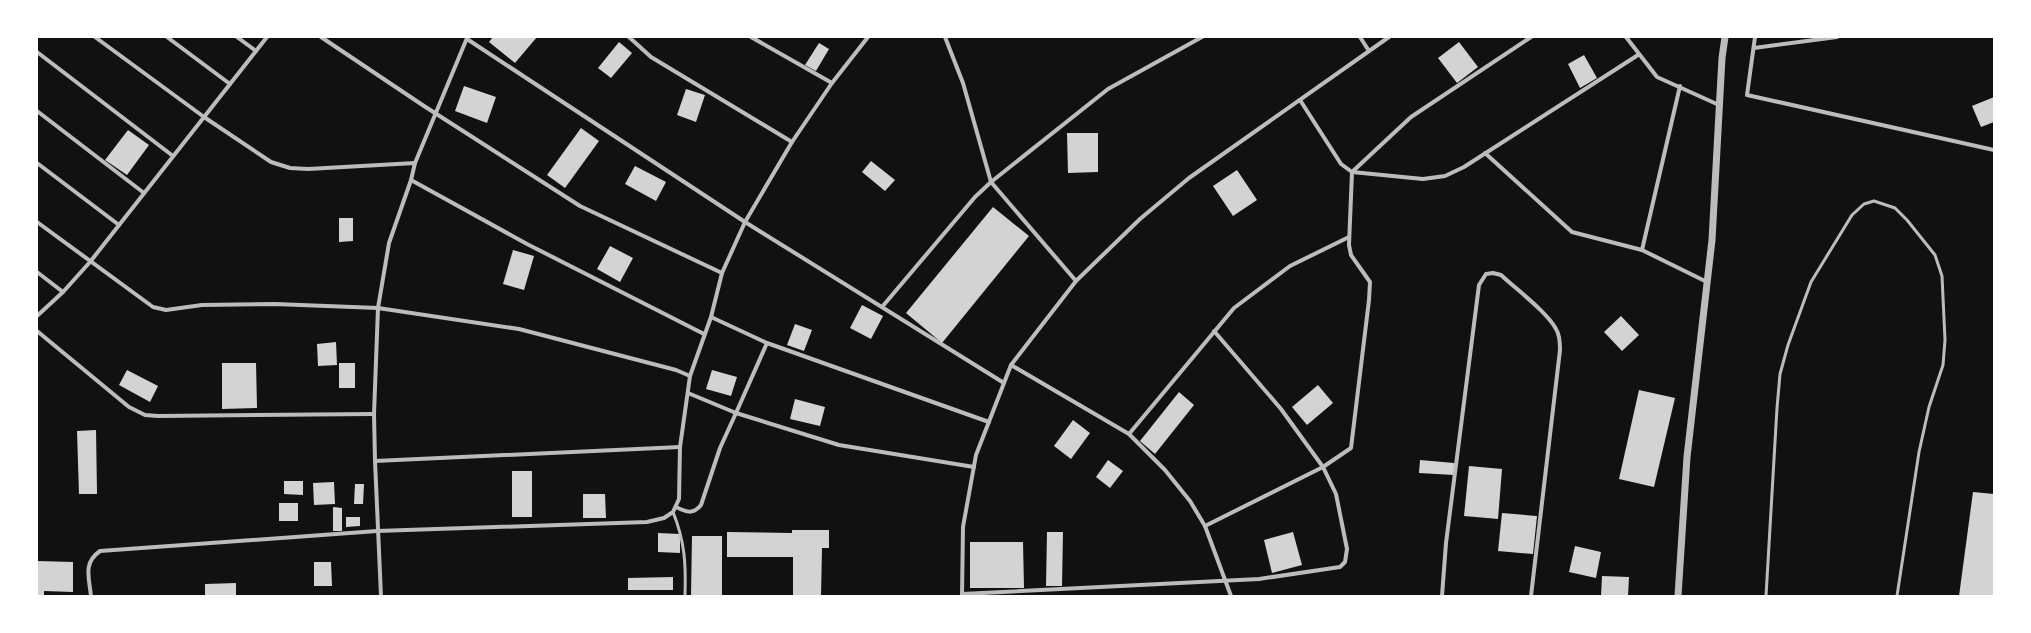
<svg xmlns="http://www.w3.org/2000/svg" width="2031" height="633" viewBox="0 0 2031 633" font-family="'Source Serif 4',serif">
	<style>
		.building { fill: #d3d3d3 }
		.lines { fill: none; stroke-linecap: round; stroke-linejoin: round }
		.service { stroke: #bcbcbc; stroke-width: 3 }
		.minor { stroke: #bcbcbc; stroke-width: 4 }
		.tertiary { stroke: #bcbcbc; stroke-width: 7 }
	</style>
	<rect width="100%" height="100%" fill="#111"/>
	<g class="building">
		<polygon points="493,37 537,37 515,63 489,42"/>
		<polygon points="619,42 632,53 611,78 598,68"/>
		<polygon points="1459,42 1478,67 1457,83 1438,58"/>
		<polygon points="819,43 829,49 816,71 805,65"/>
		<polygon points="1584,55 1597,78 1580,88 1568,64"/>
		<polygon points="464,86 496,97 487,123 455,111"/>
		<polygon points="686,89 705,95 696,122 677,115"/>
		<polygon points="1994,97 1994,122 1981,127 1972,106"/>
		<polygon points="581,128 599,141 565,188 547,175"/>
		<polygon points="128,130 149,145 127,175 105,160"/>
		<polygon points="1067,133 1098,133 1098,172 1068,173"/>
		<polygon points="871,161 895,180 885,191 862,172"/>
		<polygon points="635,166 666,182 656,201 625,184"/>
		<polygon points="1237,170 1257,200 1233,216 1213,186"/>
		<polygon points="993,207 1029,236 942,343 906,313"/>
		<polygon points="339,218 353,218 353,241 339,242"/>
		<polygon points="610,246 633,258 620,282 597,269"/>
		<polygon points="513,250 534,256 524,290 503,284"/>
		<polygon points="862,305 883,316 871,339 850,328"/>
		<polygon points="1621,316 1639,335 1622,351 1604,332"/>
		<polygon points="795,324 812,330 804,351 787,345"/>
		<polygon points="336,342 337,365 318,366 317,344"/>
		<polygon points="222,363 256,363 257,408 222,409"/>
		<rect x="339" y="363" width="16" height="25"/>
		<polygon points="127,370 158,386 150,402 119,385"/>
		<polygon points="712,370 737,377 731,396 706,389"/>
		<polygon points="1318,385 1333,403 1307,425 1292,407"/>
		<polygon points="1639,390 1675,398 1654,487 1619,479"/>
		<polygon points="1179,392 1194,405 1155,454 1140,441"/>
		<polygon points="795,399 825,407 820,426 790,419"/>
		<polygon points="1073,420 1090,433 1071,459 1054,446"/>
		<polygon points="96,430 97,494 79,494 77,431"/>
		<polygon points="1108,460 1123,471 1110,488 1096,477"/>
		<polygon points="1420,460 1454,463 1454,475 1419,473"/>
		<polygon points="1469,466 1502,469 1498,519 1464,516"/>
		<rect x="512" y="471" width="20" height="46"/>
		<polygon points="284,481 303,481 303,495 284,494"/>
		<polygon points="334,482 335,504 314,505 313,483"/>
		<polygon points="355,484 364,484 363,504 354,504"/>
		<polygon points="1973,492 1994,494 1994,596 1959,596"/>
		<polygon points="583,494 605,494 606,518 583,518"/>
		<rect x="279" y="503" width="19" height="18"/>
		<polygon points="333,507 342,508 342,531 333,531"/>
		<polygon points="1502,513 1537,516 1533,554 1498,551"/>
		<polygon points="346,517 360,517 360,526 346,527"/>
		<polygon points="792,530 829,530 829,548 822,548 821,596 793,595 793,557 727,557 727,532 792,533"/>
		<polygon points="1047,532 1063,532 1062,586 1046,586"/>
		<polygon points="1293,532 1302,565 1272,573 1264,540"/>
		<polygon points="658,533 680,534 680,553 658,552"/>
		<polygon points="692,536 722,536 722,596 691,595"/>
		<polygon points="970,542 1023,542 1024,588 970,588"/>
		<polygon points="1575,546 1601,552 1596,578 1569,572"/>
		<polygon points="37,561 73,562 73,592 44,591 44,596 37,596"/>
		<polygon points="314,562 331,562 332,586 314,586"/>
		<polygon points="1602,576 1629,577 1628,596 1601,596"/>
		<polygon points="673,577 673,590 628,590 628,578"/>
		<polygon points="236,583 236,596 205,596 205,584"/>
	</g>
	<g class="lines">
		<g class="service">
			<path d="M673 512C685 542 686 564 685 596"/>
			<polyline points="1766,596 1777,408 1780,374 1788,345 1811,282 1852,215 1864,204 1874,201 1895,208 1907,220 1935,255 1942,276 1945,340 1943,365 1929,407 1919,452 1897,596"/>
		</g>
		<g class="minor">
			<polyline points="95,37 204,117 271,162 290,168 308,169 415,163"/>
			<polyline points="167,37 230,84"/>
			<polyline points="237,37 256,51"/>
			<polyline points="321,37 424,106 580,206 722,273"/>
			<polyline points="629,37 651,57 792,142"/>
			<polyline points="751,37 832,83"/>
			<polyline points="945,37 963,83 991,182 1076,281"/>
			<polyline points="1360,37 1369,51"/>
			<polyline points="1626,37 1657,77 1719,105"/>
			<polyline points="1755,37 1747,95 1994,150"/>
			<polyline points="467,39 745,222 1004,383"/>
			<polyline points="1754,48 1837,37"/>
			<polyline points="37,52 173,156"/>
			<polyline points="1300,100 1341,164 1352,172 1423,179 1445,176 1464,167 1638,55"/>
			<polyline points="37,111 144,193"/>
			<polyline points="1485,153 1572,232 1642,250 1707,282"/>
			<polyline points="37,163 119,225"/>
			<polyline points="411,180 527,244 704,334"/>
			<polyline points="37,222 153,307 166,310 202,305 275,304 378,308 519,329 676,370 690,376"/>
			<polyline points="1642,250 1680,86"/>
			<polyline points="37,272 63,292"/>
			<polyline points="882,307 975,197 991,182 1108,89 1202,37"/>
			<polyline points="37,316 63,292 90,262 267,37"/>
			<polyline points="711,317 767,343 989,422"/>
			<polyline points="37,331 129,407 145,415 158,416 374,414"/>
			<polyline points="767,343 736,413 839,445 974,467"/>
			<polyline points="1011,365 1129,434 1165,470 1190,501 1205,526 1231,596"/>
			<polyline points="1129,434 1234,308 1290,266 1349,237"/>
			<polyline points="375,461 680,447"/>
			<path d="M676 507C686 512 693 515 701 505L720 448 736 413 688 393"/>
			<polyline points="1205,526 1323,467 1351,448 1369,300 1370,282 1351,255 1349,245 1352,172 1411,117 1531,37"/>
			<polyline points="962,594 1259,579 1340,567 1345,562 1347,549 1336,494 1323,467 1281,409 1214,331"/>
			<path d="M91 596C89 577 83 563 100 551L377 531 647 522 664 518 673 512 679 499 680 447 690 376 711 317 722 273 745 222 792 142 832 83 868 37"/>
			<polyline points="381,596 375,461 374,414 378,308 389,243 411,180 415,163 467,38"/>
			<polyline points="962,596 963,527 976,455 1011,365 1076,281 1140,219 1189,178 1389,37"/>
			<path d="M1442 596 1446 543 1479 285 1486 274 1493 273 1501 275C1516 289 1547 312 1556 329 1560 335 1560 343 1560 350L1531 596"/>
		</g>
		<polyline class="tertiary" points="1678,596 1687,457 1712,240 1722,58 1725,37"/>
	</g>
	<rect width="2031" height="633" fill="none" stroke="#ffffff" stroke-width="76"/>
</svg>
